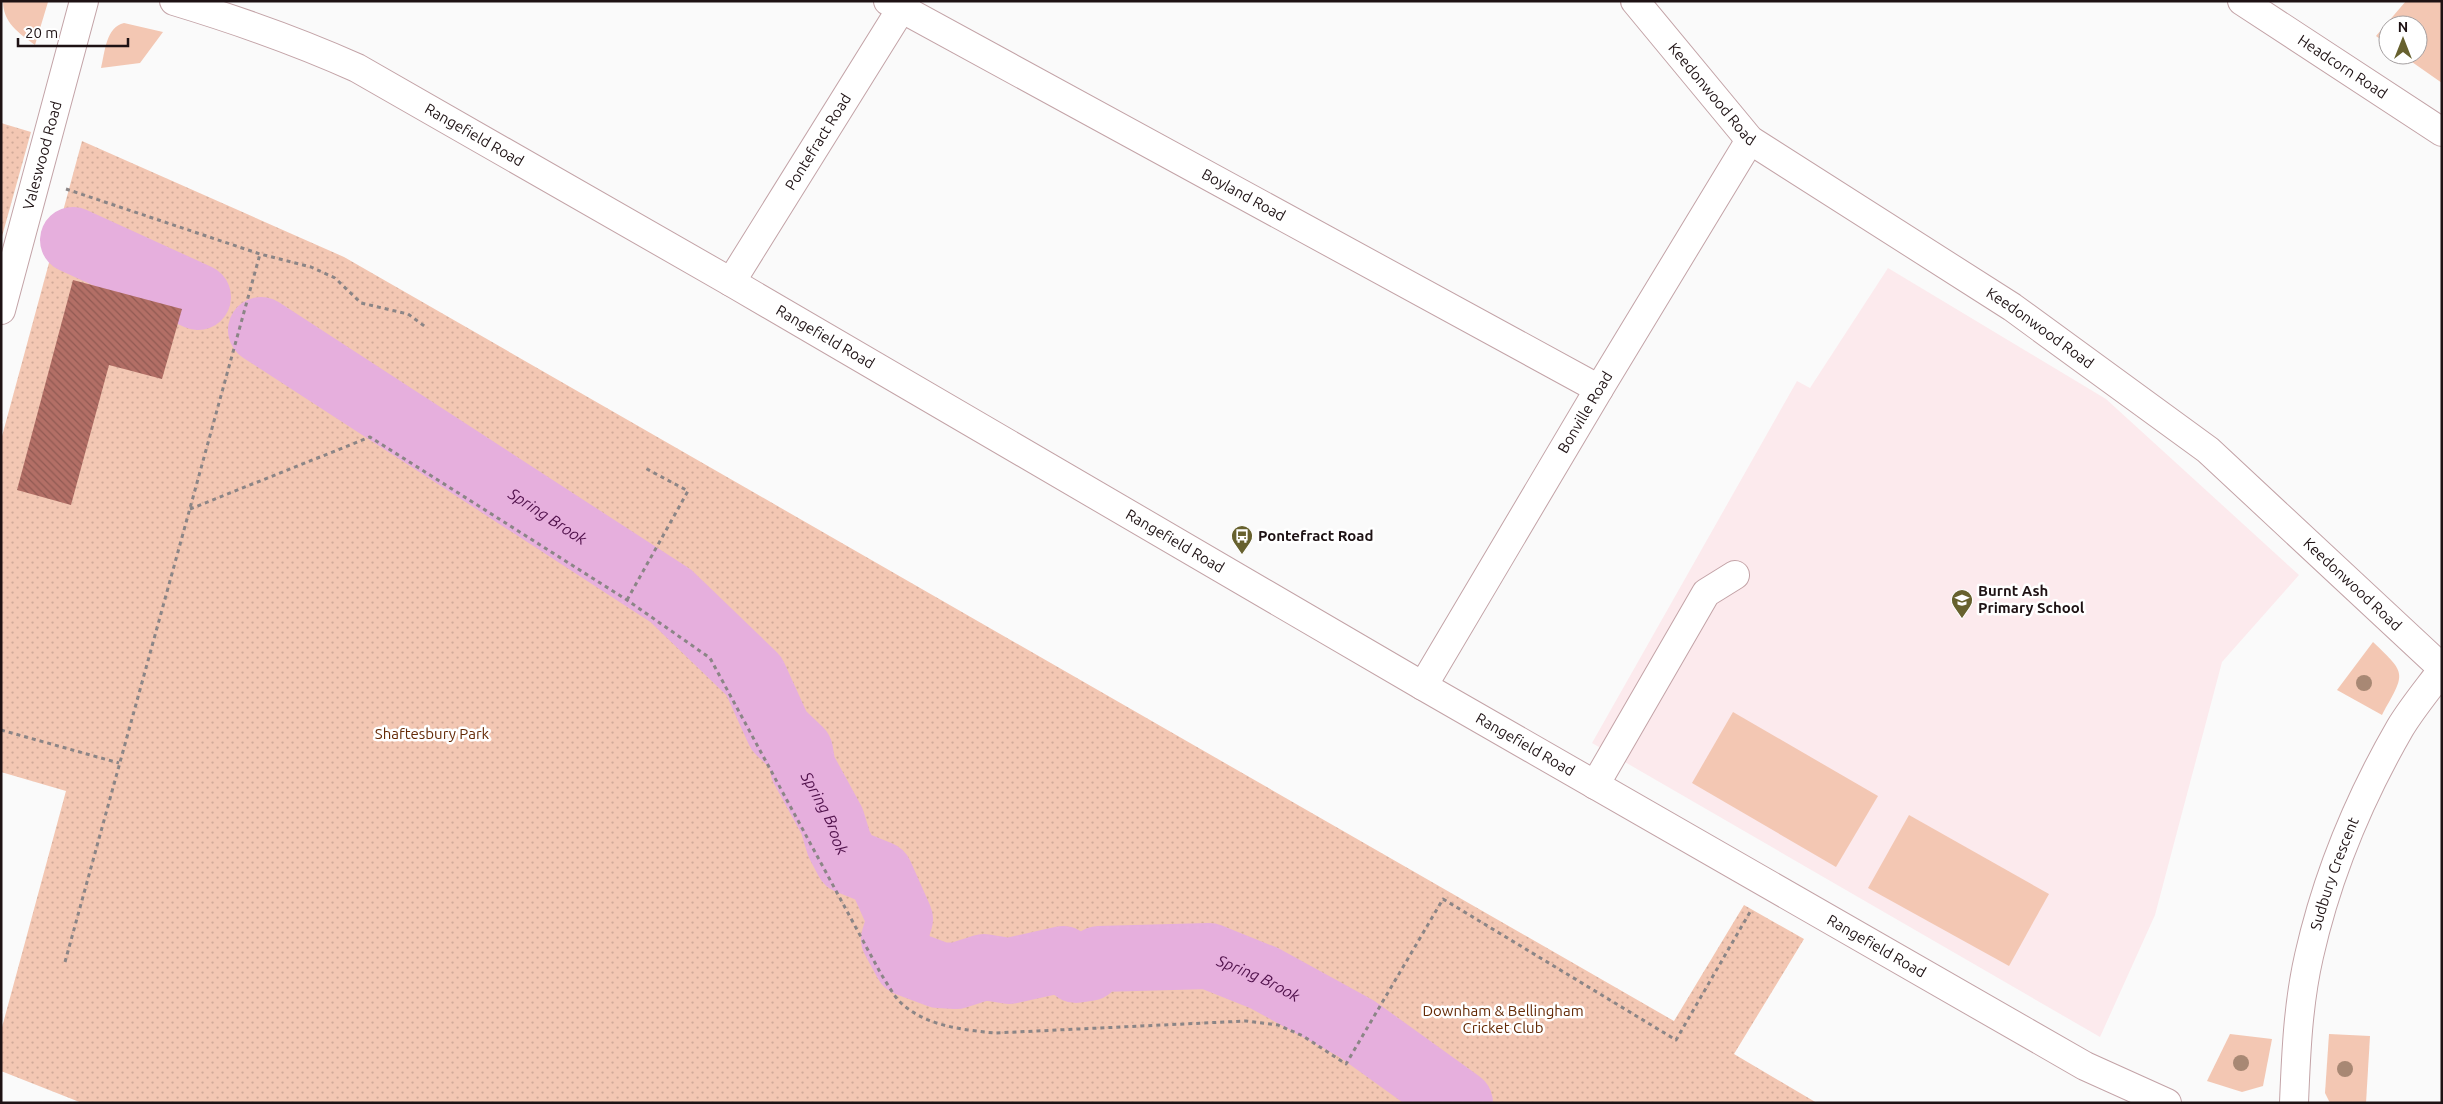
<svg xmlns="http://www.w3.org/2000/svg" width="2443" height="1104" viewBox="0 0 2443 1104" font-family="Ubuntu,sans-serif">
	<style>
		.built { fill: #fceaed }
		.green { fill: #f3c7b3 }
		.park { fill: url(#park-dots) }
		.lines { fill: none; stroke-linecap: round; stroke-linejoin: round }
		.river { stroke: #e6afdd; stroke-width: 66 }
		.building { fill: url(#building-back-hatch) }
		.minor-casing { stroke: #c3a3a7; stroke-width: 30 }
		.path { stroke: #8b8586; stroke-width: 3; stroke-dasharray: 4 4; stroke-linecap: butt }
		.minor { stroke: #fff; stroke-width: 28 }
		.tree { fill: #a88874 }
		.labels { text-anchor: middle; stroke-width: 5; stroke-linejoin: round; paint-order: stroke }
		.street-label { font-size: 15px; fill: #1e1214; stroke: #fff }
		.poi-label { font-size: 15px; font-weight: bold; fill: #1e1214; stroke: #fff; text-anchor: start }
		.park-label { font-size: 15px; fill: #642a06; stroke: #fff }
		.water-label { font-size: 16px; font-style: italic; fill: #50114b; stroke: #fff }
	</style>
	<defs>
		<pattern id="park-dots" width="8" height="8" patternUnits="userSpaceOnUse" patternTransform="scale(1.25)"><rect width="8" height="8" fill="#f3c7b3"/><path d="M2 2h.1M6 6h.1" fill="none" stroke="#d0aa99" stroke-width="1.8" stroke-linecap="round"/></pattern>
		<pattern id="building-back-hatch" width="6" height="6" patternUnits="userSpaceOnUse" patternTransform="scale(1.25)"><rect width="6" height="6" fill="#b36f66"/><path d="M-1 5l2 2M0 0l6 6M5-1l2 2" fill="none" stroke="#915a53"/></pattern>
	</defs>
	<rect width="100%" height="100%" fill="#fafafa"/>
	<polygon class="built" points="1888,268 2106,399 2299,575 2222,662 2155,915 2100,1037 1592,743 1797,381 1810,388"/>
	<g class="green">
		<path d="M3 1 48 2 35 45C19 33 3 23 3 1Z"/>
		<polygon points="2406,1 2442,1 2442,83 2402,55 2418,55 2418,25 2388,25 2388,45 2376,36"/>
		<path d="M124 23 163 32 140 63 101 68C105 52 106 27 124 23Z"/>
		<path d="M2373 642C2408 675 2405 673 2382 715L2337 690Z"/>
		<polygon points="1733,712 1878,796 1836,867 1692,783"/>
		<polygon points="1909,815 2049,894 2009,966 1868,888"/>
		<polygon points="2230,1034 2272,1039 2263,1086 2242,1092 2207,1081"/>
		<polygon points="2329,1034 2370,1036 2366,1103 2330,1103 2325,1093"/>
	</g>
	<g class="park">
		<polygon points="1,123 31,132 1,240"/>
		<polygon points="82,141 344,257 1674,1021 1744,905 1804,939 1734,1054 1817,1103 82,1103 1,1071 1,1031 66,791 1,772 1,440"/>
	</g>
	<g class="lines">
		<g class="river">
			<polyline points="73,240 198,297"/>
			<path id="s1" d="M261 330 671 596 754 676 779 731 800 751 803 768 832 821 839 844 848 861 880 874 900 919 894 939 907 963 939 975 956 976 984 967 1009 971 1063 959 1072 964 1076 970 1089 968 1099 959 1209 956 1264 978 1357 1029 1460 1103"/>
		</g>
	</g>
	<polygon class="building" points="73,280 182,309 162,379 109,365 71,505 17,490"/>
	<g class="lines">
		<g class="minor-casing">
			<g id="minor">
				<path id="s2" d="M174 1C237 20 297 41 357 68L731 282 1423 686 2085 1066 2167 1103"/>
				<path id="s3" d="M888 1 1599 389"/>
				<path id="s4" d="M1635 1 1750 140 2012 307 2208 450 2442 668"/>
				<path id="s5" d="M2242 1 2442 132"/>
				<path id="s6" d="M731 282 906 1"/>
				<path id="s7" d="M1 310 84 1"/>
				<path id="s8" d="M1423 686 1599 389 1750 140"/>
				<polyline points="1595,785 1706,593 1735,575"/>
				<path id="s9" d="M2294 1103C2296 1054 2298 1004 2309 956 2327 876 2359 799 2400 728 2412 708 2428 689 2442 670"/>
			</g>
		</g>
		<g class="path">
			<polyline points="66,189 260,254 311,267 335,278 361,303 408,314 427,328"/>
			<path d="M190 509 370 437 627 600 710 658 881 974C887 983 893 995 901 1003 926 1026 963 1030 995 1033L1246 1021 1278 1025 1303 1036 1346 1064 1443 899 1676 1040 1750 912"/>
			<polyline points="627,600 688,491 645,468"/>
			<polyline points="1,730 119,763"/>
			<polyline points="65,962 260,254"/>
		</g>
		<use href="#minor" class="minor"/>
	</g>
	<g class="tree">
		<circle cx="2364" cy="683" r="8"/>
		<circle cx="2241" cy="1063" r="8"/>
		<circle cx="2345" cy="1069" r="8"/>
	</g>
	<defs>
		<g id="bus-pin" transform="scale(1.125)"><path d="M0 17L-7.5 6A9.5 9.5 0 1 1 7.5 6Z" fill="#67612e" stroke="#fff"/><path d="M-5-6H5V4H4V6H2V4H-2V6H-4V4H-5ZM-3.5-4V0h7V-4ZM-3.5 1.2v1.5H-2V1.2ZM2 1.2v1.5H3.5V1.2Z" fill="#fff"/></g>
		<g id="school-pin" transform="scale(1.125)"><path d="M0 17L-7.5 6A9.5 9.5 0 1 1 7.5 6Z" fill="#67612e" stroke="#fff"/><path d="M0-5L7-2L0 1L-7-2ZM-4 1L0 2.5L4 1V4Q0 6-4 4Z" fill="#fff"/></g>
	</defs>
	<g fill-rule="evenodd">
		<use href="#bus-pin" x="1242" y="536"/>
		<use href="#school-pin" x="1962" y="600"/>
	</g>
	<g class="labels">
		<g class="street-label">
			<text dy="5" stroke="none"><textPath href="#s5" startOffset="120">Headcorn Road</textPath></text>
			<text dy="5" stroke="none"><textPath href="#s4" startOffset="121">Keedonwood Road</textPath></text>
			<text dy="5" stroke="none"><textPath href="#s2" startOffset="330">Rangefield Road</textPath></text>
			<text dy="5" stroke="none"><textPath href="#s6" startOffset="165">Pontefract Road</textPath></text>
			<text dy="5" stroke="none"><textPath href="#s7" startOffset="160">Valeswood Road</textPath></text>
			<text dy="5" stroke="none"><textPath href="#s3" startOffset="405">Boyland Road</textPath></text>
			<text dy="5" stroke="none"><textPath href="#s4" startOffset="526">Keedonwood Road</textPath></text>
			<text dy="5" stroke="none"><textPath href="#s2" startOffset="735">Rangefield Road</textPath></text>
			<text dy="5" stroke="none"><textPath href="#s8" startOffset="318">Bonville Road</textPath></text>
			<text dy="5" stroke="none"><textPath href="#s2" startOffset="1140">Rangefield Road</textPath></text>
			<text dy="5" stroke="none"><textPath href="#s4" startOffset="931">Keedonwood Road</textPath></text>
			<text dy="5" stroke="none"><textPath href="#s2" startOffset="1545">Rangefield Road</textPath></text>
			<text dy="5" stroke="none"><textPath href="#s9" startOffset="234">Sudbury Crescent</textPath></text>
			<text dy="5" stroke="none"><textPath href="#s2" startOffset="1950">Rangefield Road</textPath></text>
		</g>
		<g class="poi-label">
			<text x="1258" y="541">Pontefract Road</text>
			<text x="1978" y="596">Burnt Ash<tspan x="1978" dy="17">Primary School</tspan></text>
		</g>
		<g class="park-label">
			<text x="432" y="739">Shaftesbury Park</text>
			<text x="1503" y="1016">Downham &amp; Bellingham<tspan x="1503" dy="17">Cricket Club</tspan></text>
		</g>
		<g class="water-label">
			<text dy="6" stroke="none"><textPath href="#s1" startOffset="342">Spring Brook</textPath></text>
			<text dy="6" stroke="none"><textPath href="#s1" startOffset="761">Spring Brook</textPath></text>
			<text dy="6" stroke="none"><textPath href="#s1" startOffset="1316">Spring Brook</textPath></text>
		</g>
	</g>
	<rect width="2443" height="1104" fill="none" stroke="#1e1214" stroke-width="5"/>
	<g transform="translate(2403 40)"><circle r="24" fill="#ffffff" stroke="#a5a0a1"/>
	<path d="M0-4L9 19L0 12L-9 19Z" fill="#67612e"/>
	<text y="-8" font-size="14" font-weight="bold" text-anchor="middle" fill="#1e1214">N</text>
	</g>
	<path d="M18 38v8h110v-8" fill="none" stroke="#1e1214" stroke-width="2.5"/>
	<text x="25" y="38" font-size="15" fill="#1e1214" stroke="#ffffff" stroke-width="4" paint-order="stroke">20 m</text>
</svg>
